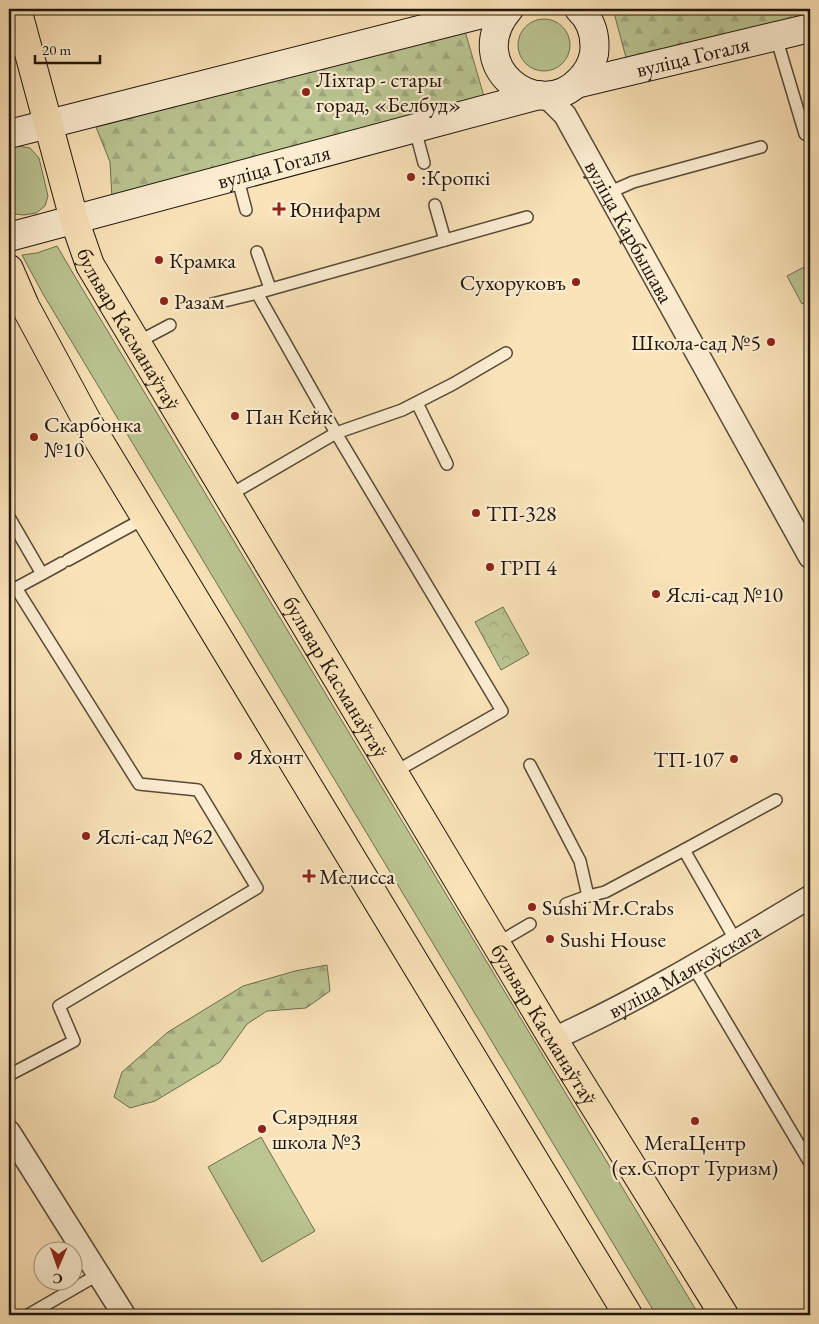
<svg xmlns="http://www.w3.org/2000/svg" width="819" height="1324" viewBox="0 0 819 1324" font-family="'EB Garamond',serif">
	<style>
		.grass { fill: #bac592; stroke: #6d6e50 }
		.forest { fill: url(#forest-firs); stroke: #6d6e50 }
		.park { fill: url(#park-crowns); stroke: #6d6e50 }
		.lines { fill: none; stroke-linecap: round; stroke-linejoin: round }
		.lane-casing { stroke: #564938; stroke-width: 14 }
		.street-casing { stroke: #564938; stroke-width: 25 }
		.secondary-casing { stroke: #20160e; stroke-width: 30 }
		.primary-casing { stroke: #20160e; stroke-width: 30 }
		.lane { stroke: #fcedd1; stroke-width: 11 }
		.street { stroke: #fcedd1; stroke-width: 22 }
		.secondary { stroke: #fcedd1; stroke-width: 28 }
		.primary { stroke: #fae3b8; stroke-width: 28 }
		.poi-dot { fill: #8f2418; stroke: #fcedd1; stroke-width: 2 }
		.labels { text-anchor: middle; stroke-width: 4.5; stroke-linejoin: round; paint-order: stroke }
		.street-label { font-size: 22px; fill: #20160e; stroke: #fcedd1 }
		.poi-label { font-size: 22px; fill: #20160e; stroke: #fcedd1; text-anchor: start }
	</style>
	<defs>
		<pattern id="forest-firs" width="22" height="20" patternUnits="userSpaceOnUse" patternTransform="scale(1.25)"><rect width="22" height="20" fill="#bac592"/><path d="M5 1l3.5 6h-7zM16 11l3.5 6h-7z" fill="#a0a87d"/></pattern>
		<pattern id="park-crowns" width="20" height="18" patternUnits="userSpaceOnUse" patternTransform="scale(1.25)"><rect width="20" height="18" fill="#bac592"/><path d="M2 6a3 3 0 1 1 6 0M12 15a3 3 0 1 1 6 0" fill="none" stroke="#a0a87d"/></pattern>
	</defs>
	<rect width="100%" height="100%" fill="#fae3b8"/>
	<filter id="stains"><feTurbulence type="fractalNoise" baseFrequency=".004" numOctaves="4"/><feColorMatrix values="0 0 0 0 .2 0 0 0 0 .09 0 0 0 0 .02 0 0 0 .5 -.17"/></filter>
	<radialGradient id="worn" r=".72"><stop offset=".6" stop-color="#630" stop-opacity="0"/><stop offset="1" stop-color="#630" stop-opacity=".3"/></radialGradient>
	<g class="grass">
		<circle cx="544" cy="45" r="26"/>
		<polygon points="19,146 30,148 39,158 48,196 45,206 36,213 24,215 14,214 9,211 9,148"/>
		<polygon points="57,246 74,275 699,1315 656,1315 43,294 22,255 37,253"/>
		<polygon points="810,264 810,300 802,304 787,276"/>
		<polygon points="261,1137 315,1231 262,1262 208,1167"/>
	</g>
	<g class="forest">
		<polygon points="613,9 810,9 810,17 628,65"/>
		<polygon points="465,31 485,100 112,198 110,162 96,127"/>
		<polygon points="327,965 330,991 306,1008 267,1011 247,1024 220,1062 155,1101 130,1108 114,1097 122,1072 168,1032 243,986 295,971"/>
	</g>
	<polygon class="park" points="503,607 529,654 501,670 475,622"/>
	<g class="lines">
		<g class="lane-casing">
			<g id="lane">
				<polyline points="776,37 805,134 810,133"/>
				<polyline points="415,129 424,163"/>
				<polyline points="237,176 246,210"/>
				<polyline points="608,193 633,182 761,147"/>
				<polyline points="435,205 445,240"/>
				<polyline points="257,252 270,288"/>
				<polyline points="212,304 257,293"/>
				<polyline points="136,343 170,325"/>
				<polyline points="417,403 447,464"/>
				<polyline points="228,496 336,433 402,410 453,384 506,353"/>
				<polyline points="9,517 42,574 62,563"/>
				<polyline points="68,560 145,518"/>
				<polyline points="530,765 580,861 588,896 605,892 684,850"/>
				<polyline points="393,773 502,711 336,433 257,293 527,217"/>
				<polyline points="566,904 588,896"/>
				<polyline points="736,941 684,850 776,800"/>
				<polyline points="496,944 530,924"/>
				<polyline points="693,966 810,1163"/>
				<polyline points="9,1075 74,1041 59,1006 257,888 198,790 139,784 16,588 42,574"/>
				<polyline points="28,1315 99,1274"/>
			</g>
		</g>
		<g class="street-casing">
			<g id="street">
				<path id="s1" d="M546 96 565 115 810 557"/>
				<path id="s2" d="M553 1039C642 999 726 947 810 897"/>
				<polyline points="9,1132 124,1315"/>
			</g>
		</g>
		<g class="secondary-casing">
			<g id="secondary">
				<path d="M509 9C461 65 538 125 580 80 587 73 592 64 594 54 596 37 592 21 579 9"/>
				<path id="s3" d="M576 84 810 28"/>
				<polyline points="9,134 502,9"/>
				<path id="s4" d="M9 237 539 95"/>
			</g>
		</g>
		<g class="primary-casing">
			<g id="primary">
				<path id="s5" d="M17 9 74 219 90 265 553 1039 724 1315"/>
				<polyline points="9,269 25,306 87,421 628,1315"/>
			</g>
		</g>
		<use href="#lane" class="lane"/>
		<use href="#street" class="street"/>
		<use href="#secondary" class="secondary"/>
		<use href="#primary" class="primary"/>
	</g>
	<g class="poi-dot">
		<circle cx="306" cy="92" r="5"/>
		<circle cx="411" cy="177" r="5"/>
		<path d="M276.5 201.5h5v5h5v5h-5v5h-5v-5h-5v-5h5z"/>
		<circle cx="159" cy="260" r="5"/>
		<circle cx="576" cy="282" r="5"/>
		<circle cx="164" cy="301" r="5"/>
		<circle cx="771" cy="342" r="5"/>
		<circle cx="235" cy="416" r="5"/>
		<circle cx="34" cy="437" r="5"/>
		<circle cx="476" cy="513" r="5"/>
		<circle cx="490" cy="567" r="5"/>
		<circle cx="656" cy="594" r="5"/>
		<circle cx="238" cy="756" r="5"/>
		<circle cx="734" cy="759" r="5"/>
		<circle cx="86" cy="836" r="5"/>
		<path d="M306.5 868.5h5v5h5v5h-5v5h-5v-5h-5v-5h5z"/>
		<circle cx="532" cy="907" r="5"/>
		<circle cx="550" cy="939" r="5"/>
		<circle cx="695" cy="1121" r="5"/>
		<circle cx="262" cy="1129" r="5"/>
	</g>
	<g class="labels">
		<g class="street-label">
			<text dy="8" stroke="none"><textPath href="#s3" startOffset="120">вуліца Гогаля</textPath></text>
			<text dy="8" stroke="none"><textPath href="#s4" startOffset="274">вуліца Гогаля</textPath></text>
			<text dy="8" stroke="none"><textPath href="#s1" startOffset="160">вуліца Карбышава</textPath></text>
			<text dy="8" stroke="none"><textPath href="#s5" startOffset="341">бульвар Касманаўтаў</textPath></text>
			<text dy="8" stroke="none"><textPath href="#s5" startOffset="746">бульвар Касманаўтаў</textPath></text>
			<text dy="8" stroke="none"><textPath href="#s2" startOffset="148">вуліца Маякоўскага</textPath></text>
			<text dy="8" stroke="none"><textPath href="#s5" startOffset="1151">бульвар Касманаўтаў</textPath></text>
		</g>
		<g class="poi-label">
			<text x="316" y="87">Ліхтар - стары<tspan x="316" dy="25">горад, «Белбуд»</tspan></text>
			<text x="421" y="185">:Кропкi</text>
			<text x="289" y="217">Юнифарм</text>
			<text x="169" y="268">Крамка</text>
			<text x="566" y="290" text-anchor="end">Сухоруковъ</text>
			<text x="174" y="309">Разам</text>
			<text x="761" y="350" text-anchor="end">Школа-сад №5</text>
			<text x="245" y="424">Пан Кейк</text>
			<text x="44" y="432">Скарбонка<tspan x="44" dy="25">№10</tspan></text>
			<text x="486" y="521">ТП-328</text>
			<text x="500" y="575">ГРП 4</text>
			<text x="666" y="602">Яслі-сад №10</text>
			<text x="248" y="764">Яхонт</text>
			<text x="724" y="767" text-anchor="end">ТП-107</text>
			<text x="96" y="844">Яслі-сад №62</text>
			<text x="319" y="884">Мелисса</text>
			<text x="542" y="915">Sushi Mr.Crabs</text>
			<text x="560" y="947">Sushi House</text>
			<text x="272" y="1124">Сярэдняя<tspan x="272" dy="25">школа №3</tspan></text>
			<text x="695" y="1150" text-anchor="middle">МегаЦентр<tspan x="695" dy="25">(ex.Спорт Туризм)</tspan></text>
		</g>
	</g>
	<rect width="819" height="1324" fill="none" stroke="#fae3b8" stroke-width="30"/>
	<rect x="10" y="10" width="799" height="1304" fill="none" stroke="#20160e" stroke-width="2.5"/>
	<rect x="15" y="15" width="789" height="1294" fill="none" stroke="#20160e"/>
	<g transform="translate(58 1266) rotate(182)"><circle r="24" fill="#fcedd1" stroke="#a49783"/>
	<path d="M0-4L9 19L0 12L-9 19Z" fill="#8f2418"/>
	<text y="-8" font-size="14" font-weight="bold" text-anchor="middle" fill="#20160e">С</text>
	</g>
	<path d="M35 55v8h65v-8" fill="none" stroke="#20160e" stroke-width="2.5"/>
	<text x="42" y="55" font-size="15" fill="#20160e" stroke="#fcedd1" stroke-width="4" paint-order="stroke">20 m</text>
	<rect width="100%" height="100%" filter="url(#stains)"/>
	<rect width="100%" height="100%" fill="url(#worn)"/>
</svg>
